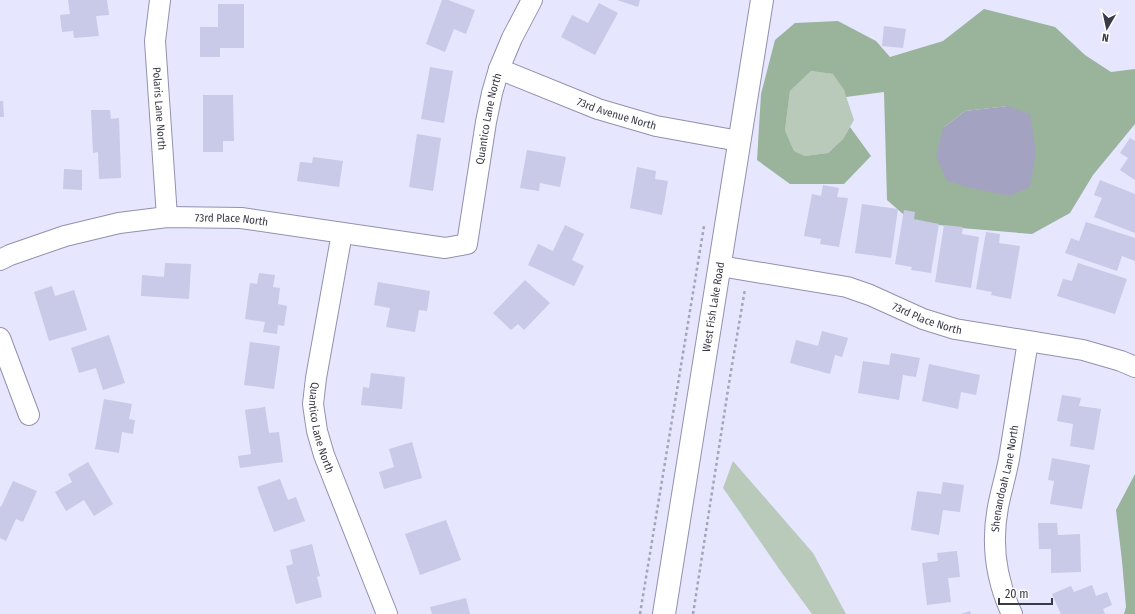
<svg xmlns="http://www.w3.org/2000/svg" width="1135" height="614" viewBox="0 0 1135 614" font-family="'Fira Sans Condensed',sans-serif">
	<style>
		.green { fill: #b9c9ba }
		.forest { fill: #9ab39b; fill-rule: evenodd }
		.water { fill: #a3a3c1 }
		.building { fill: #c9c9e8 }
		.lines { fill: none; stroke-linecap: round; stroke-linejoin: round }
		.minor-casing { stroke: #9291ae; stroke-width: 22 }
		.tertiary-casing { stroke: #9291ae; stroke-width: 24 }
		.path { stroke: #a5a5b9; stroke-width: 2.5; stroke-dasharray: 3 3; stroke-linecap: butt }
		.minor { stroke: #fff; stroke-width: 20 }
		.tertiary { stroke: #fff; stroke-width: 22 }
		.labels { text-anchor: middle; stroke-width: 3; stroke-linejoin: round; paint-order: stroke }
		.street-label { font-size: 11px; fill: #3a3a46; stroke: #fff }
	</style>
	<rect width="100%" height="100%" fill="#e6e6ff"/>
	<g class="green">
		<polygon points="811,71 834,74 844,90 854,120 843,139 828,153 805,156 794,151 785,130 790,91"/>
		<polygon points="733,461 813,553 846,614 812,614 782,573 723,488"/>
	</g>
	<g class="forest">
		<path d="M984 9 1055 27 1085 55 1111 72 1135 69V124L1093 175 1070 213 1032 234 961 228 911 221 887 200 884 92 846 97 844 90 833 74 811 71 790 91 785 130 794 151 805 156 828 153 843 139 850 127 871 156 844 184H790L757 160 761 94 775 40 795 23 838 21 876 41 890 57 943 41ZM1008 106 943 128 965 111Z"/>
		<polygon points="1135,474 1135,614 1124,614 1126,607 1122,561 1116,510"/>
	</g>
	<polygon class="water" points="1008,106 1030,114 1036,152 1030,187 1010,196 971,188 947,181 936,156 943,128 965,111"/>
	<g class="building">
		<polygon points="68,0 107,0 109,15 96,16 99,36 74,38 73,31 62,32 60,15 70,14"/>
		<polygon points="442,0 448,0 475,10 466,34 454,29 445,52 426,44"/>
		<polygon points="617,0 640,0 638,7"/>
		<polygon points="599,3 618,13 595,55 561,37 572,15 588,23"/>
		<polygon points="218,4 244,4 244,48 220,48 220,57 200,57 200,27 218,27"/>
		<polygon points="884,26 906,29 903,48 882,46"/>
		<polygon points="430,67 453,71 444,123 421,119"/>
		<polygon points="203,95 233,95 234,141 223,141 223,152 203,152"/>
		<polygon points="0,101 3,101 4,117 0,117"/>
		<polygon points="91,110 110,110 111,119 119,118 121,178 99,179 98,152 93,153"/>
		<polygon points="417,134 441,138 433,191 409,187"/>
		<polygon points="1130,138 1135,141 1135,180 1120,170 1128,158 1120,153"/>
		<polygon points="527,150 566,157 560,187 540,183 539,191 520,188"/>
		<polygon points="313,157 343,161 339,187 297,181 300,162 312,163"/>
		<polygon points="637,167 656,171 655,179 668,181 662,215 630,208"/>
		<polygon points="64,169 82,170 82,190 63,189"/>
		<polygon points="1100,180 1135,194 1135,233 1094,217 1102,198 1094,195"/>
		<polygon points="823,185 839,188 837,197 848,198 839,247 820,244 821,239 804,236 812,194 821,196"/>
		<polygon points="862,204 898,209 891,258 855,253"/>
		<polygon points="904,210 915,212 914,219 939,224 931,273 911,270 912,267 895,264"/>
		<polygon points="1086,222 1135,238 1135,261 1122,256 1117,271 1065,253 1071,238 1079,241"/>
		<polygon points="565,225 584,234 572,260 584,266 574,286 528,265 538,244 553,251"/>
		<polygon points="944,225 963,227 962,234 979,237 971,288 935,282"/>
		<polygon points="986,232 1000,234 999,243 1020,246 1011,299 991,295 992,292 976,289"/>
		<polygon points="165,263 191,264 189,299 141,296 142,275 164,277"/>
		<polygon points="1078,263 1127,279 1115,314 1057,296 1063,279 1072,281"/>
		<polygon points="259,273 275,275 273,287 280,288 278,304 287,306 284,326 278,325 277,334 263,332 265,322 245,319 250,283 257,284"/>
		<polygon points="525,280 550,303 524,330 518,324 511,330 493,313"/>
		<polygon points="378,282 430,291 427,311 419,310 415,332 386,327 390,308 374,305"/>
		<polygon points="52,286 55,296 74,290 87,330 49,341 34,292"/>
		<polygon points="822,331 848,338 842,357 835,355 830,374 790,363 796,340 818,346"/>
		<polygon points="109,335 125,383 103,390 96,368 79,373 71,348"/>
		<polygon points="250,342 280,346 274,389 244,385"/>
		<polygon points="891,353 920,358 916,377 903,375 899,400 858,393 863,361 889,365"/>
		<polygon points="929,364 980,375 976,395 961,392 958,409 922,401"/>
		<polygon points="371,373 405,377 402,409 361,405 363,387 369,388"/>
		<polygon points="1062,395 1081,398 1079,406 1101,409 1094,450 1070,446 1073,424 1057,421"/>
		<polygon points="104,399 132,404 129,419 135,420 133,434 122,432 119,453 95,449"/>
		<polygon points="265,407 269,433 279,432 283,462 240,468 238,456 251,454 245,410"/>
		<polygon points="412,442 422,478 384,489 379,472 394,467 389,449"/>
		<polygon points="1052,458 1090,465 1082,509 1050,504 1054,481 1048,480"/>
		<polygon points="88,462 113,504 94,516 84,500 66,511 55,492 72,482 68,474"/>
		<polygon points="280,479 288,500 296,497 305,521 274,532 257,487"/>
		<polygon points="13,481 37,491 23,522 16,519 6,541 0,538 0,506 1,507"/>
		<polygon points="943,482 964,485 960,512 943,510 939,535 911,530 917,491 941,494"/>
		<polygon points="446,520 461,560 420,575 405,534"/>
		<polygon points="1038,523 1057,523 1058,535 1080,534 1081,572 1051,573 1051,549 1039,549"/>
		<polygon points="312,544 320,576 317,577 322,597 296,604 286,566 293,564 290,550"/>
		<polygon points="957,551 960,577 948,578 951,602 927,605 922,563 938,561 937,553"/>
		<polygon points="1092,585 1096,596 1107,592 1112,605 1103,609 1105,614 1061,614 1052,594 1071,586 1074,592"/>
		<polygon points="466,598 470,614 432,614 430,607"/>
		<polygon points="970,611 971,614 961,614"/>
	</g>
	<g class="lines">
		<g class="minor-casing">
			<g id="minor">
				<path id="s1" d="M160 0 155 41 167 217"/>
				<path id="s2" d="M499 69 598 109 656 126 739 141"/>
				<path id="s3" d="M342 233 316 378 313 404 317 431 324 455 387 614"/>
				<path id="s4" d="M0 260 10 255 65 236 119 223 167 217 241 218 445 248 467 244 486 122 492 93 499 69 512 38 532 0"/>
				<path id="s5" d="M720 266 847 287 870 295 923 319 955 329 1083 350 1121 361 1135 367"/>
				<polyline points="0,338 29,415"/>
				<path id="s6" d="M1012 614C996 580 991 544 998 507 1001 491 1006 475 1009 459 1015 420 1022 380 1028 341"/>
			</g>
		</g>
		<g class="tertiary-casing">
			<g id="tertiary">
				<path id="s7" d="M664 614 762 0"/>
			</g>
		</g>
		<g class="path">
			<polyline points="640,614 704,226"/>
			<polyline points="693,614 730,377 745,289"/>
		</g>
		<use href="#minor" class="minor"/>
		<use href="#tertiary" class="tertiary"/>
	</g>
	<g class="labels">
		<g class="street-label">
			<text dy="4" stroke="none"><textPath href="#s1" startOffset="109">Polaris Lane North</textPath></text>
			<text dy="4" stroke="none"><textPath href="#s2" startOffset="126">73rd Avenue North</textPath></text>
			<text dy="4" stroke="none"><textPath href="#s4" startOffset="603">Quantico Lane North</textPath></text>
			<text dy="4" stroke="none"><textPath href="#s4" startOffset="238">73rd Place North</textPath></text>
			<text dy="4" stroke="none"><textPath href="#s7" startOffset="311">West Fish Lake Road</textPath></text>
			<text dy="4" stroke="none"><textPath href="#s5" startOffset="215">73rd Place North</textPath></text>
			<text dy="4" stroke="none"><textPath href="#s3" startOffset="198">Quantico Lane North</textPath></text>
			<text dy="4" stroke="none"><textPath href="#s6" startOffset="139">Shenandoah Lane North</textPath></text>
		</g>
	</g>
	<g transform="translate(1107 28) rotate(189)" stroke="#ffffff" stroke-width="3" paint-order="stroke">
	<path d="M0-3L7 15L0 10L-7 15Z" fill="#3a3a46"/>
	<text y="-6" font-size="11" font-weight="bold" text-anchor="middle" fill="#3a3a46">N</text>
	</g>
	<path d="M999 598v6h53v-6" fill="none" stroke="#3a3a46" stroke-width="2"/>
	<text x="1005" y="598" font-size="12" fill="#3a3a46" stroke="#ffffff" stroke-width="3" paint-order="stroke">20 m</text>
</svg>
